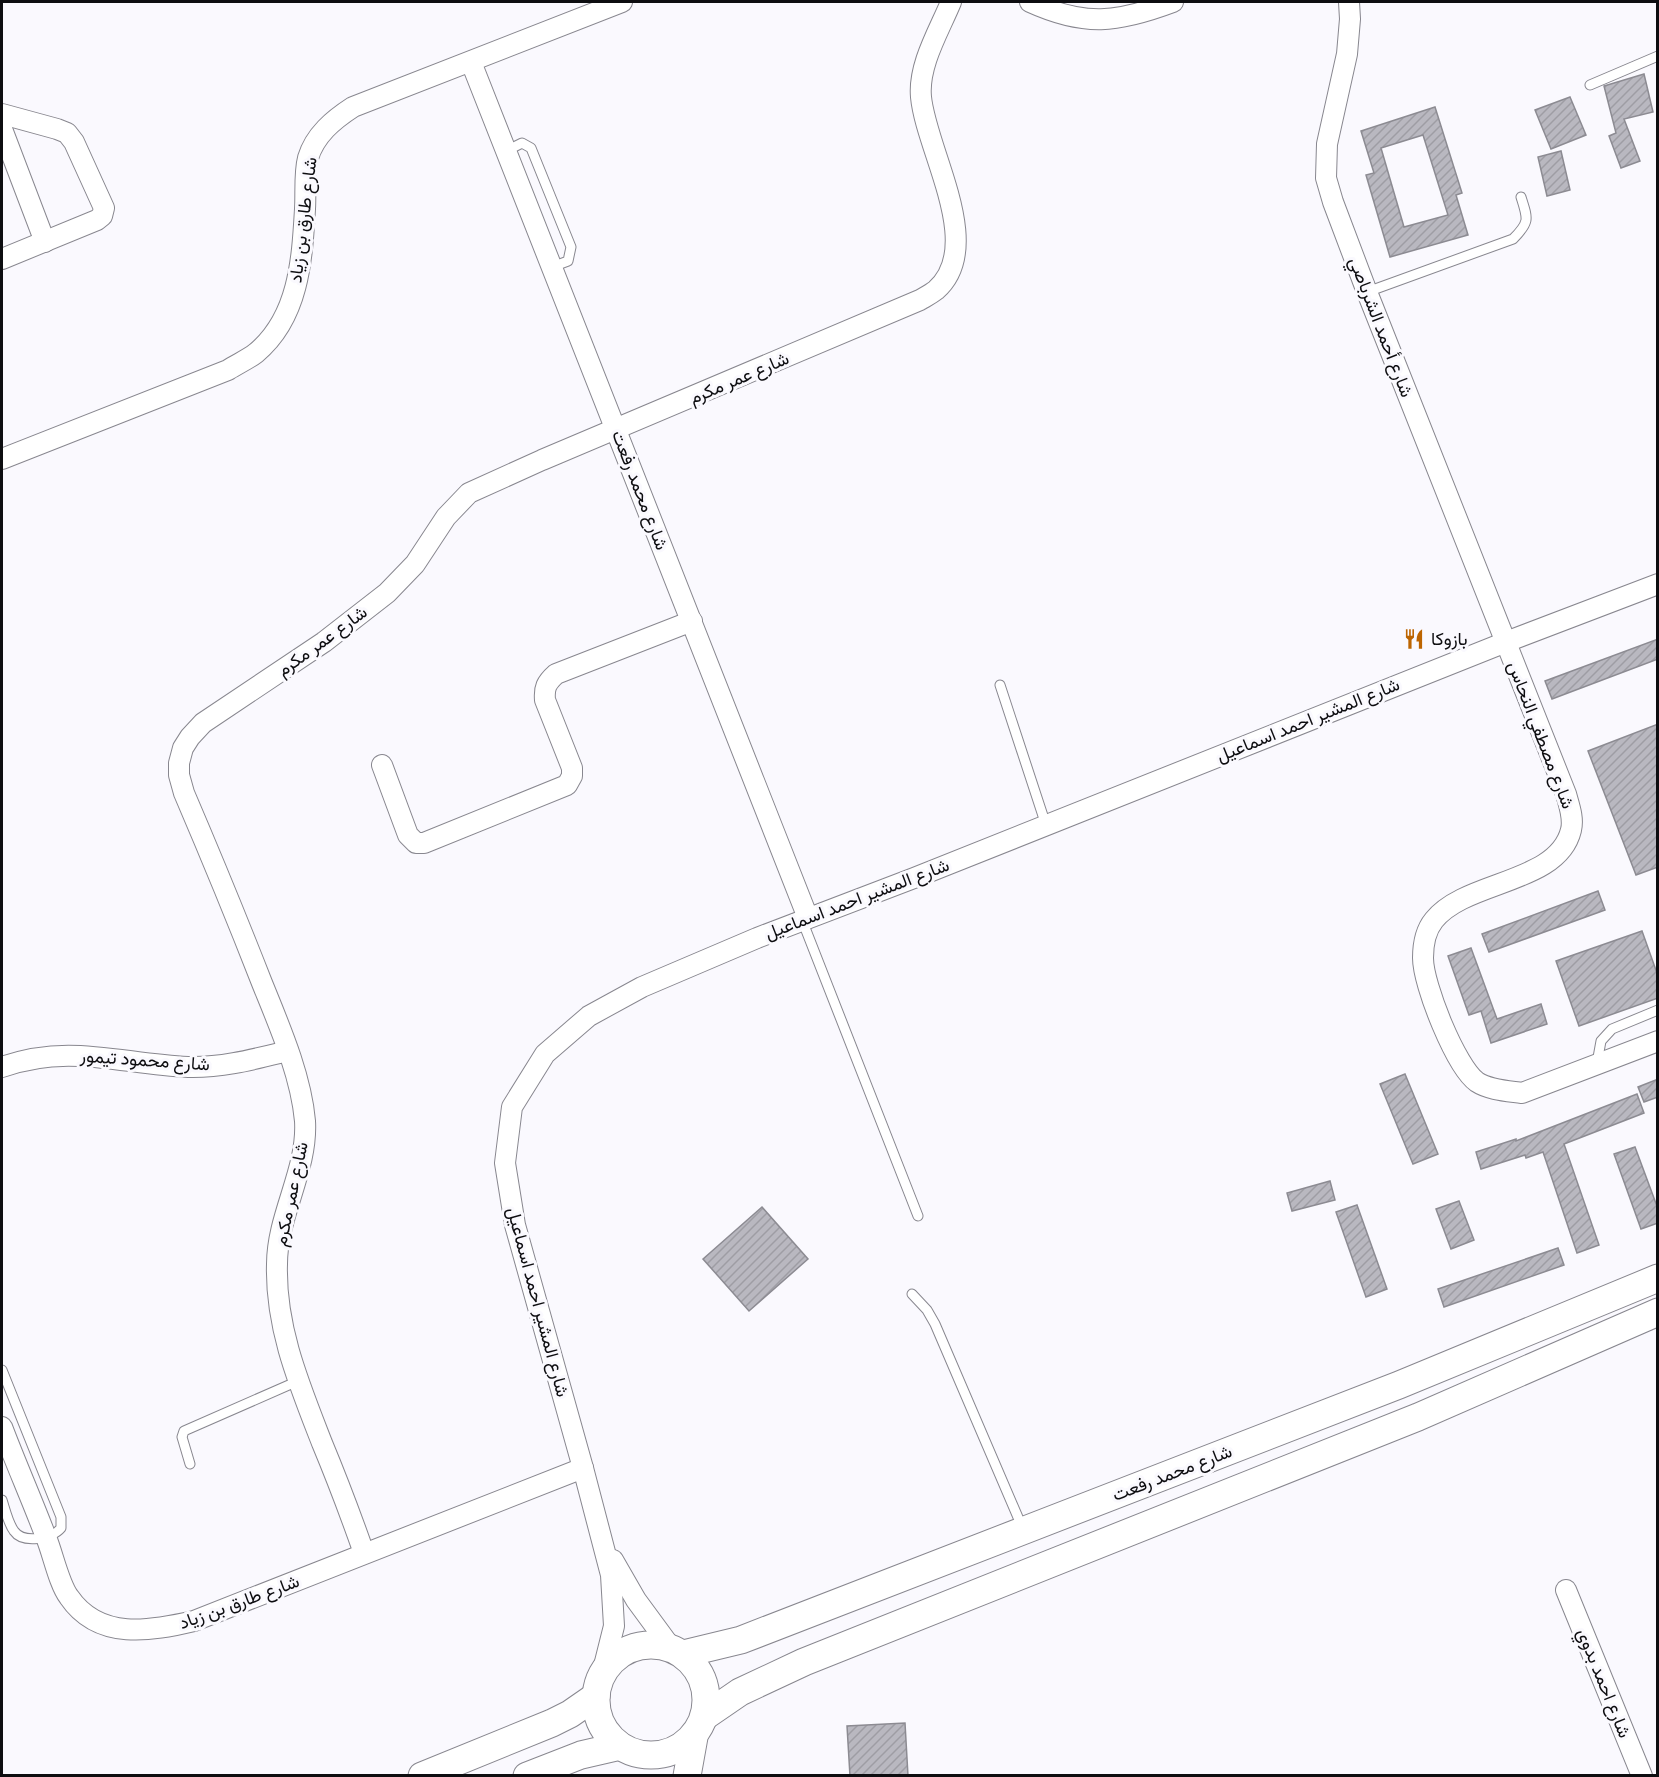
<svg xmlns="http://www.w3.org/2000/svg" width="1659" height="1777" viewBox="0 0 1659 1777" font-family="Ubuntu,Vazirmatn,sans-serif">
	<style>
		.building { fill: url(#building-hatch); stroke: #8c8b92; stroke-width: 1.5; fill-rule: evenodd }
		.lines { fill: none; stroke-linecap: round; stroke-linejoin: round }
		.lane-casing { stroke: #88878f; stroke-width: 11 }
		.street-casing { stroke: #88878f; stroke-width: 22 }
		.secondary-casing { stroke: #88878f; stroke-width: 29 }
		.lane { stroke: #fff; stroke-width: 9 }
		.street { stroke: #fff; stroke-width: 20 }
		.secondary { stroke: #fff; stroke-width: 27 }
		.labels { text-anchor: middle; stroke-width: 6; stroke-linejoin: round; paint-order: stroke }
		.street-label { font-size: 18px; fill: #0d0d10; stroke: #faf9fe }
		.poi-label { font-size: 18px; fill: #0d0d10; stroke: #faf9fe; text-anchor: start }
	</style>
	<defs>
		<pattern id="building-hatch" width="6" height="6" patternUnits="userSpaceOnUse" patternTransform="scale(1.5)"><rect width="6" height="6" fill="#b9b8c0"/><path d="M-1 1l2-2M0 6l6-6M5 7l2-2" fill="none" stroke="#9e9da4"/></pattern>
	</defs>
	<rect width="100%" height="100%" fill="#faf9fe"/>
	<g class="building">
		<polygon points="1644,74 1653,112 1624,119 1640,161 1621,168 1609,136 1616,133 1604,86"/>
		<polygon points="1570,97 1586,135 1551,149 1535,110"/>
		<path d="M1435 107 1462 193 1456 195 1468 235 1390 257 1366 175 1374 173 1361 131ZM1423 135 1448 215 1404 227 1381 148Z"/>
		<polygon points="1561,151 1570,190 1547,196 1538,157"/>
		<polygon points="1658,639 1658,659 1552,699 1545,681"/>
		<polygon points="1658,724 1658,867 1636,875 1588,751"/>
		<polygon points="1598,891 1605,910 1489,952 1482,934"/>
		<polygon points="1642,931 1658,976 1658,998 1579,1026 1556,961"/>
		<polygon points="1471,948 1497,1019 1541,1004 1547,1024 1491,1043 1481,1011 1469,1015 1448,956"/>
		<polygon points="1405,1074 1438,1154 1413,1164 1380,1084"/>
		<polygon points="1658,1079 1658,1097 1644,1102 1638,1087"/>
		<polygon points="1637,1094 1644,1113 1564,1144 1599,1245 1577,1253 1543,1152 1526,1158 1525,1155 1481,1169 1476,1152 1516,1139 1516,1141"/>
		<polygon points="1635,1147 1658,1209 1658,1223 1641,1229 1614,1154"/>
		<polygon points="1330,1181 1335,1200 1292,1211 1287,1193"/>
		<polygon points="1459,1201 1474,1240 1451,1249 1436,1209"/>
		<polygon points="1357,1205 1387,1289 1366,1297 1336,1212"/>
		<polygon points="762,1207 808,1259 749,1311 703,1259"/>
		<polygon points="1558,1248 1564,1265 1444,1307 1438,1289"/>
		<polygon points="905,1723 908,1776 850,1776 847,1726"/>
	</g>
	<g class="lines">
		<g class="lane-casing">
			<g id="lane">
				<polyline points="1590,85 1658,56"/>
				<polyline points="506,151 522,143 531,148 571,247 568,261 552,267"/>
				<path d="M1367 292 1513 239C1530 222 1528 219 1521 197"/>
				<polyline points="1000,685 1046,825"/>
				<polyline points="802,920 918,1216"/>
				<polyline points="1597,1063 1601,1041 1612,1029 1658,1010"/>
				<polyline points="912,1294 927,1310 935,1324 1023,1529"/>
				<path d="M2 1370 61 1517V1528C52 1539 23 1544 14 1531 8 1523 5 1509 2 1500"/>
				<polyline points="190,1464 182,1437 184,1431 298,1381"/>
			</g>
		</g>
		<g class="street-casing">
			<g id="street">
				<path d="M1030 2C1085 27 1117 23 1173 2"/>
				<path d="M1349 2 1350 19 1347 54 1327 144 1326 178 1333 202 1367 292 1566 794C1569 805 1574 818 1571 830 1558 884 1466 880 1434 920 1425 931 1423 944 1423 958 1423 985 1456 1067 1477 1082 1489 1090 1508 1091 1522 1093L1658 1041"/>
				<polyline points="471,62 808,918"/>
				<polyline points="2,114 57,129 67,133 74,142 104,208 102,216 97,220 2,259"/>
				<polyline points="2,129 45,242"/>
				<path d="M2 459 228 370C237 364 247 360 256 353 299 317 302 260 305 209 306 193 304 173 308 158 315 135 333 120 353 107L622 2"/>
				<path d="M382 765 408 835 416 843H424L567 785 572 776V768L545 700C544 688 546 683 556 674L692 621"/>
				<path d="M2 1067C69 1043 121 1064 188 1067 222 1068 255 1059 288 1051"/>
				<path d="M2 1427C16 1464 32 1500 46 1537 53 1554 59 1584 69 1597 99 1641 151 1631 194 1621L583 1468"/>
				<path d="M364 1553C351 1516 337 1479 322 1443 299 1384 275 1327 277 1264 277 1215 308 1170 305 1121 301 1075 279 1025 262 983 237 919 211 856 184 793L179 775V763L183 748 190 737 203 723 324 642 387 593 415 564 446 517 469 493 542 460 920 300C925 297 931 294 936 290 986 246 926 151 921 97 918 65 939 31 951 2"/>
				<polyline points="613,1560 636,1600 672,1649"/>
				<polyline points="1566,1590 1642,1776"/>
				<polyline points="602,1674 614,1626 611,1575 583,1468 515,1225 505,1163 512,1107 545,1054 589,1016 642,987 757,938 914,878 1506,642 1658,584"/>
			</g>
		</g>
		<g class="secondary-casing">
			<g id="secondary">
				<circle cx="651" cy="1700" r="55"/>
				<polyline points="683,1654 741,1640 1399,1385 1658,1278"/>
				<polyline points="705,1716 740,1692 804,1662 1418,1417 1658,1312"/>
				<polyline points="422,1776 552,1723 570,1714 596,1696"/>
				<polyline points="527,1776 581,1755 620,1746"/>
				<polyline points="687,1776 694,1737"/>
			</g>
		</g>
		<use href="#lane" class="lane"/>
		<use href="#street" class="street"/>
		<use href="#secondary" class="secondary"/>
	</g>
	<defs>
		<g id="restaurant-bare" transform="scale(1.62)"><path d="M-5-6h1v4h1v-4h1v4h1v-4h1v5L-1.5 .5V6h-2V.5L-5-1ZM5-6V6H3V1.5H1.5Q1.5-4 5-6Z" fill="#bd6500" stroke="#faf9fe" stroke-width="2.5" paint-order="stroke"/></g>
	</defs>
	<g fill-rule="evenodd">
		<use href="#restaurant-bare" x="1414" y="639"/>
	</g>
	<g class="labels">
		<g class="street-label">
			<text transform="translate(303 220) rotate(-83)" y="6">شارع طارق بن زياد</text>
			<text transform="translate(1381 327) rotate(69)" y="6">شارع أحمد الشرباصي</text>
			<text transform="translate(739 378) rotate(-23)" y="6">شارع عمر مكرم</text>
			<text transform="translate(640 490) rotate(69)" y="6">شارع محمد رفعت</text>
			<text transform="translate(322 641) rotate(-36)" y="6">شارع عمر مكرم</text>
			<text transform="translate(1308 720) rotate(-22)" y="6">شارع المشير احمد اسماعيل</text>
			<text transform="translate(1541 735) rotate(69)" y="6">شارع مصطفي النحاس</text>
			<text transform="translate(857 899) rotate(-21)" y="6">شارع المشير احمد اسماعيل</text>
			<text transform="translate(145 1060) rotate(4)" y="6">شارع محمود تيمور</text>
			<text transform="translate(291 1194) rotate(-78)" y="6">شارع عمر مكرم</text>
			<text transform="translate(538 1302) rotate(75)" y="6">شارع المشير احمد اسماعيل</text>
			<text transform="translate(1172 1473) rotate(-21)" y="6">شارع محمد رفعت</text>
			<text transform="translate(239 1602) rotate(-20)" y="6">شارع طارق بن زياد</text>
			<text transform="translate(1604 1683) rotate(68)" y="6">شارع احمد بدوي</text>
		</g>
		<g class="poi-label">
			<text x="1431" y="645">بازوكا</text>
		</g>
	</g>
	<rect width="1659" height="1777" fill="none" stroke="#0d0d10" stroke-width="6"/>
</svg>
